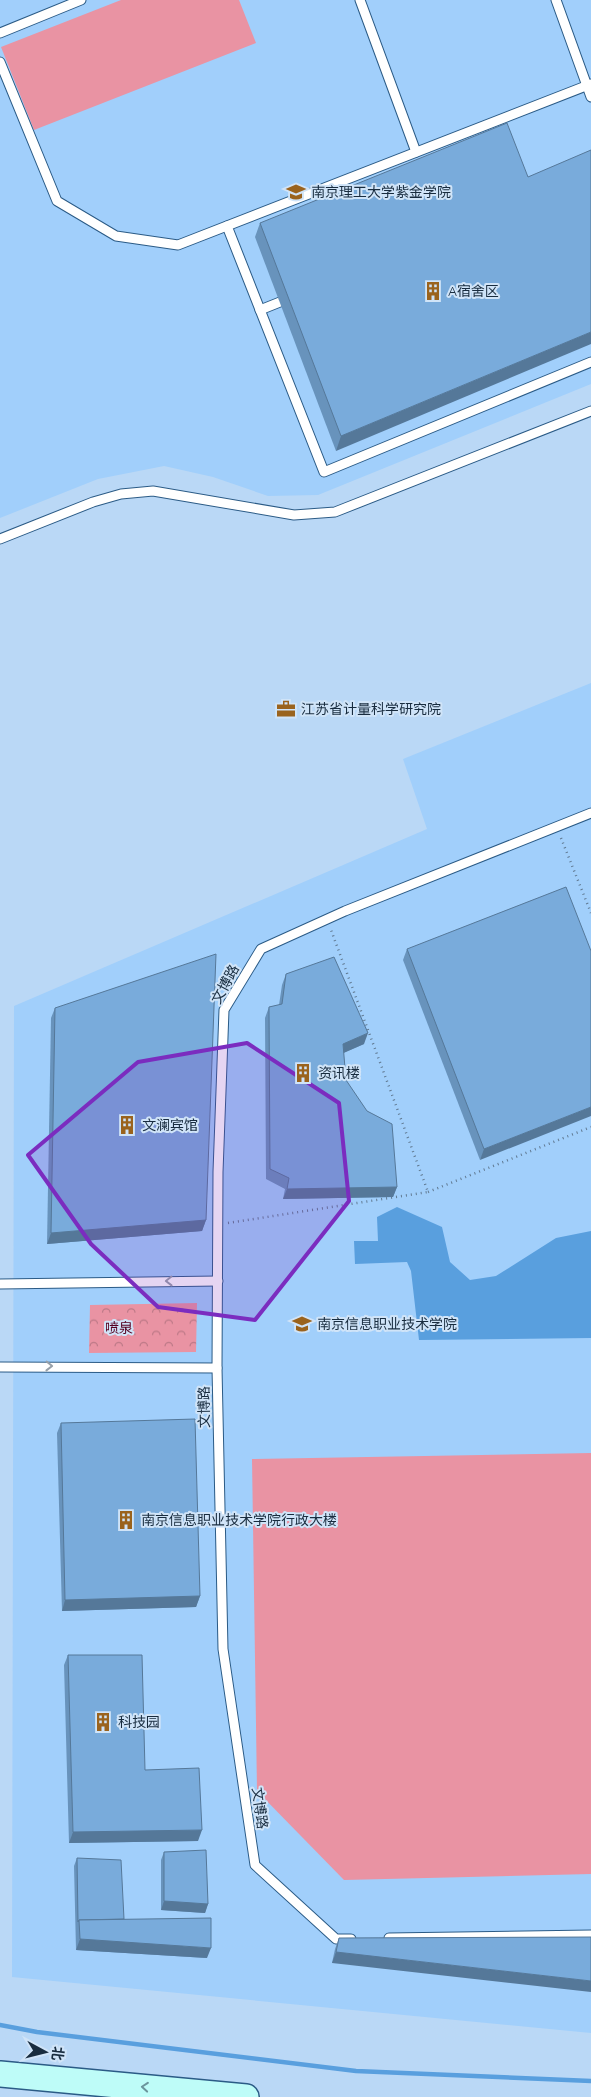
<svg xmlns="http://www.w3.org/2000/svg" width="591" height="2097" viewBox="0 0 591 2097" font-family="Quicksand,'Noto Sans SC',sans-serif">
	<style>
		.built { fill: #a1cffb }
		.grass { fill: #e993a3 }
		.park { fill: url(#park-crowns) }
		.water { fill: #599fde }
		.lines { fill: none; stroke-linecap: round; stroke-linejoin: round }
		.stream { stroke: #599fde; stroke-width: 4.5 }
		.service-casing { stroke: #2b5b86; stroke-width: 11 }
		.secondary-casing { stroke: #2b5b86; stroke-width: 28 }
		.path { stroke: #617a92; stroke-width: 2.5; stroke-dasharray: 1 4; stroke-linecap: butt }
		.service { stroke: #fff; stroke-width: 9 }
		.secondary { stroke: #befcf8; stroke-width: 25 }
		.wall { fill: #6893bc }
		.shaded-wall { fill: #557899 }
		.building { fill: #79abdb; stroke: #557899 }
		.oneway { stroke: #97a0a9 }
		.oneway2 { stroke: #6b949c }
		.marked { fill: #7b2cbf; fill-opacity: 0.2; stroke: #7b2cbf; stroke-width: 4; stroke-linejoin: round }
		.labels { text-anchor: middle; stroke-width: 4; stroke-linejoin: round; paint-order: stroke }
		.poi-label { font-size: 14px; fill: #182c3f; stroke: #d0e4f8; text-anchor: start }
		.street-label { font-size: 14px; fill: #182c3f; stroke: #d0e4f8 }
		.park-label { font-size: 14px; fill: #560020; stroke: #d0e4f8 }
	</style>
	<defs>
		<pattern id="park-crowns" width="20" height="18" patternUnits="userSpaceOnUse" patternTransform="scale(1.25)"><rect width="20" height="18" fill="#e993a3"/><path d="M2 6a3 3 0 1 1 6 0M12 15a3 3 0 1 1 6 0" fill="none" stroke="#bc7886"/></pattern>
	</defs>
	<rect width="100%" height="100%" fill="#bad8f6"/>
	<g class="built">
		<polygon points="0,0 591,0 591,384 318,495 268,496 213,477 164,466 98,479 0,518"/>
		<polygon points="591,683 591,2033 12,1977 14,1006 427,829 403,759"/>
	</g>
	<g class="grass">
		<polygon points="121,0 239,0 256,43 34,130 1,47"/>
		<polygon points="591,1453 591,1874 344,1880 257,1791 252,1459"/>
	</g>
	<polygon class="park" points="197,1303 196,1352 89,1353 90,1305"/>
	<polygon class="water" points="397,1207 442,1227 450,1262 470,1280 496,1276 556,1238 591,1231 591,1338 419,1340 411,1271 407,1262 355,1264 354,1241 378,1241 377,1217"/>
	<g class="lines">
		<polyline class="stream" points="0,2025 37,2032 356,2071 591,2081"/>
		<g class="service-casing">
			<g id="service">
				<polyline points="360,0 416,152"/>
				<polyline points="556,0 591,97"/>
				<polyline points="0,33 81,0"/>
				<polyline points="0,62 57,201 116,236 178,245 591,84"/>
				<polyline points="227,226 324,472 591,362"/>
				<polyline points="260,310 290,298"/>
				<polyline points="0,539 93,502 121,494 153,491 294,515 335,512 591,411"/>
				<polyline points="0,1284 218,1281"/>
				<polyline points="0,1367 217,1368"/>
				<polyline points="389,1938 591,1935"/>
				<polyline points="351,1939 336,1939 255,1865 223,1649 217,1368 218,1172 224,1010 261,949 345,911 591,813"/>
			</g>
		</g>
		<g class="secondary-casing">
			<polyline id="secondary" points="0,2074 246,2097"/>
		</g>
		<g class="path">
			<polyline points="561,838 591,913"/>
			<polyline points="428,1192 591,1127"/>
			<polyline points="228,1223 428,1192 331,930"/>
		</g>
		<use href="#service" class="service"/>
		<use href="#secondary" class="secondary"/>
	</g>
	<g class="wall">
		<polygon points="528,177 336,451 255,237 260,223"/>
		<polygon points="407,949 591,951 480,1160 403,960"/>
		<polygon points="286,974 364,1044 343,1053 346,1080 397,1187 393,1197 283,1199 285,1189 266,1179 265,1018 269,1007 279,1005 282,985"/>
		<polygon points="55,1008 206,1220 202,1231 47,1244 51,1018"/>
		<polygon points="61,1423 200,1596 196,1607 62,1611 57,1433"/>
		<polygon points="68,1655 145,1770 198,1841 69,1843 64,1665"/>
		<polygon points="164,1852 208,1904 205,1913 161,1910 161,1860"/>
		<polygon points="77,1858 124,1919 207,1958 76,1950 74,1866"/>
		<polygon points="591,1937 332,1963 335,1949 339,1938"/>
	</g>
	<g class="shaded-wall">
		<polygon points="591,332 591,344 336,451 341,436"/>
		<polygon points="368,1033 364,1044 339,1055 343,1044"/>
		<polygon points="591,1107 591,1116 480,1160 484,1149"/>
		<polygon points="397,1187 393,1197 283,1199 287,1189"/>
		<polygon points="206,1220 202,1231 47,1244 51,1233"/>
		<polygon points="200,1596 196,1607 62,1611 65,1600"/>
		<polygon points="202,1830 198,1841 69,1843 73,1832"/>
		<polygon points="164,1901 208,1904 205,1913 161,1910"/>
		<polygon points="80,1939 211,1948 207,1958 76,1950"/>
		<polygon points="336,1952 591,1981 591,1992 332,1963"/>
	</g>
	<g class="building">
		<polygon points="507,123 528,177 591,150 591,332 341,436 260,223"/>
		<polygon points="566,887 591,951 591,1107 484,1149 407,949"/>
		<polygon points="216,954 206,1220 51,1233 55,1008"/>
		<polygon points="334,957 368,1033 343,1044 346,1080 367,1111 392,1124 397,1187 287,1189 289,1178 270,1169 269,1007 282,1004 286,974"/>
		<polygon points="195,1419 200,1596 65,1600 61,1423"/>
		<polygon points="68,1655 142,1655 145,1770 199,1768 202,1830 73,1832"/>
		<polygon points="206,1850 208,1904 164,1901 164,1852"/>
		<polygon points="77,1858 121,1860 124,1919 79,1920 78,1922"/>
		<polygon points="211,1918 211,1948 80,1939 79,1920"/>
		<polygon points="591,1937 591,1981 336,1952 339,1938"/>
	</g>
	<defs><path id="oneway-chevron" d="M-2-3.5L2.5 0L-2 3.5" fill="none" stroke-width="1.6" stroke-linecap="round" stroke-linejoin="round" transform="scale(1.25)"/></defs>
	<g class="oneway">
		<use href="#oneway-chevron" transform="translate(169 1281) rotate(179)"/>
		<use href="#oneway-chevron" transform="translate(49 1366) rotate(1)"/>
	</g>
	<use class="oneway2" href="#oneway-chevron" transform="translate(145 2087) rotate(-175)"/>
	<path class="marked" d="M247 1043 339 1103 349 1201 255 1320 158 1307 91 1244 28 1155 138 1062Z"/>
	<defs>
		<g id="university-bare" transform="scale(1.5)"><path d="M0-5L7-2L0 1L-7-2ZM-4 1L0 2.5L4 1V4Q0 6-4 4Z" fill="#9a631d" stroke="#d0e4f8" stroke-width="2.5" paint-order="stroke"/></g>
		<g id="building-bare" transform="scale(1.5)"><path d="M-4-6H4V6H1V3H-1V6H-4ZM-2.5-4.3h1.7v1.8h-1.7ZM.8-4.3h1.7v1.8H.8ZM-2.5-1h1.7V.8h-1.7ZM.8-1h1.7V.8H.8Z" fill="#9a631d" stroke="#d0e4f8" stroke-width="2.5" paint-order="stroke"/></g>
		<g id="office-bare" transform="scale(1.5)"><path d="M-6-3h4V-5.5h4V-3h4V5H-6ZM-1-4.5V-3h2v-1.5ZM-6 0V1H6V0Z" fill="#9a631d" stroke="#d0e4f8" stroke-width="2.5" paint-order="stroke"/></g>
	</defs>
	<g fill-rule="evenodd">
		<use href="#university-bare" x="296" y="192"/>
		<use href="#building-bare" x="433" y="291"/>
		<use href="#office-bare" x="286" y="709"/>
		<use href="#building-bare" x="303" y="1073"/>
		<use href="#building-bare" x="127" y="1125"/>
		<use href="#university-bare" x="302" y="1324"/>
		<use href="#building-bare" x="126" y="1520"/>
		<use href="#building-bare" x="103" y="1722"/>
	</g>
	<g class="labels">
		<g class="poi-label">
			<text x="311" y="197">南京理工大学紫金学院</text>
			<text x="448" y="296">A宿舍区</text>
			<text x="301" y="714">江苏省计量科学研究院</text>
			<text x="318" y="1078">资讯楼</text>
			<text x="142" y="1130">文澜宾馆</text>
			<text x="317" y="1329">南京信息职业技术学院</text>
			<text x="141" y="1525">南京信息职业技术学院行政大楼</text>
			<text x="118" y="1727">科技园</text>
		</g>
		<g class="street-label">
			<text transform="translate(225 984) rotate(-62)" y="5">文博路</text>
			<text transform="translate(204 1407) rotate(-91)" y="5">文博路</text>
			<text transform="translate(260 1808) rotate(82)" y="5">文博路</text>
		</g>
		<g class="park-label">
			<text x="119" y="1333">喷泉</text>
		</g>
	</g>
	<g transform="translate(45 2052) rotate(97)" stroke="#d0e4f8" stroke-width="4" paint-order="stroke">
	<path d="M0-4L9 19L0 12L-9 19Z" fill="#182c3f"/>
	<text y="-8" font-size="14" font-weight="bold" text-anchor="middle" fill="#182c3f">北</text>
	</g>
</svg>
